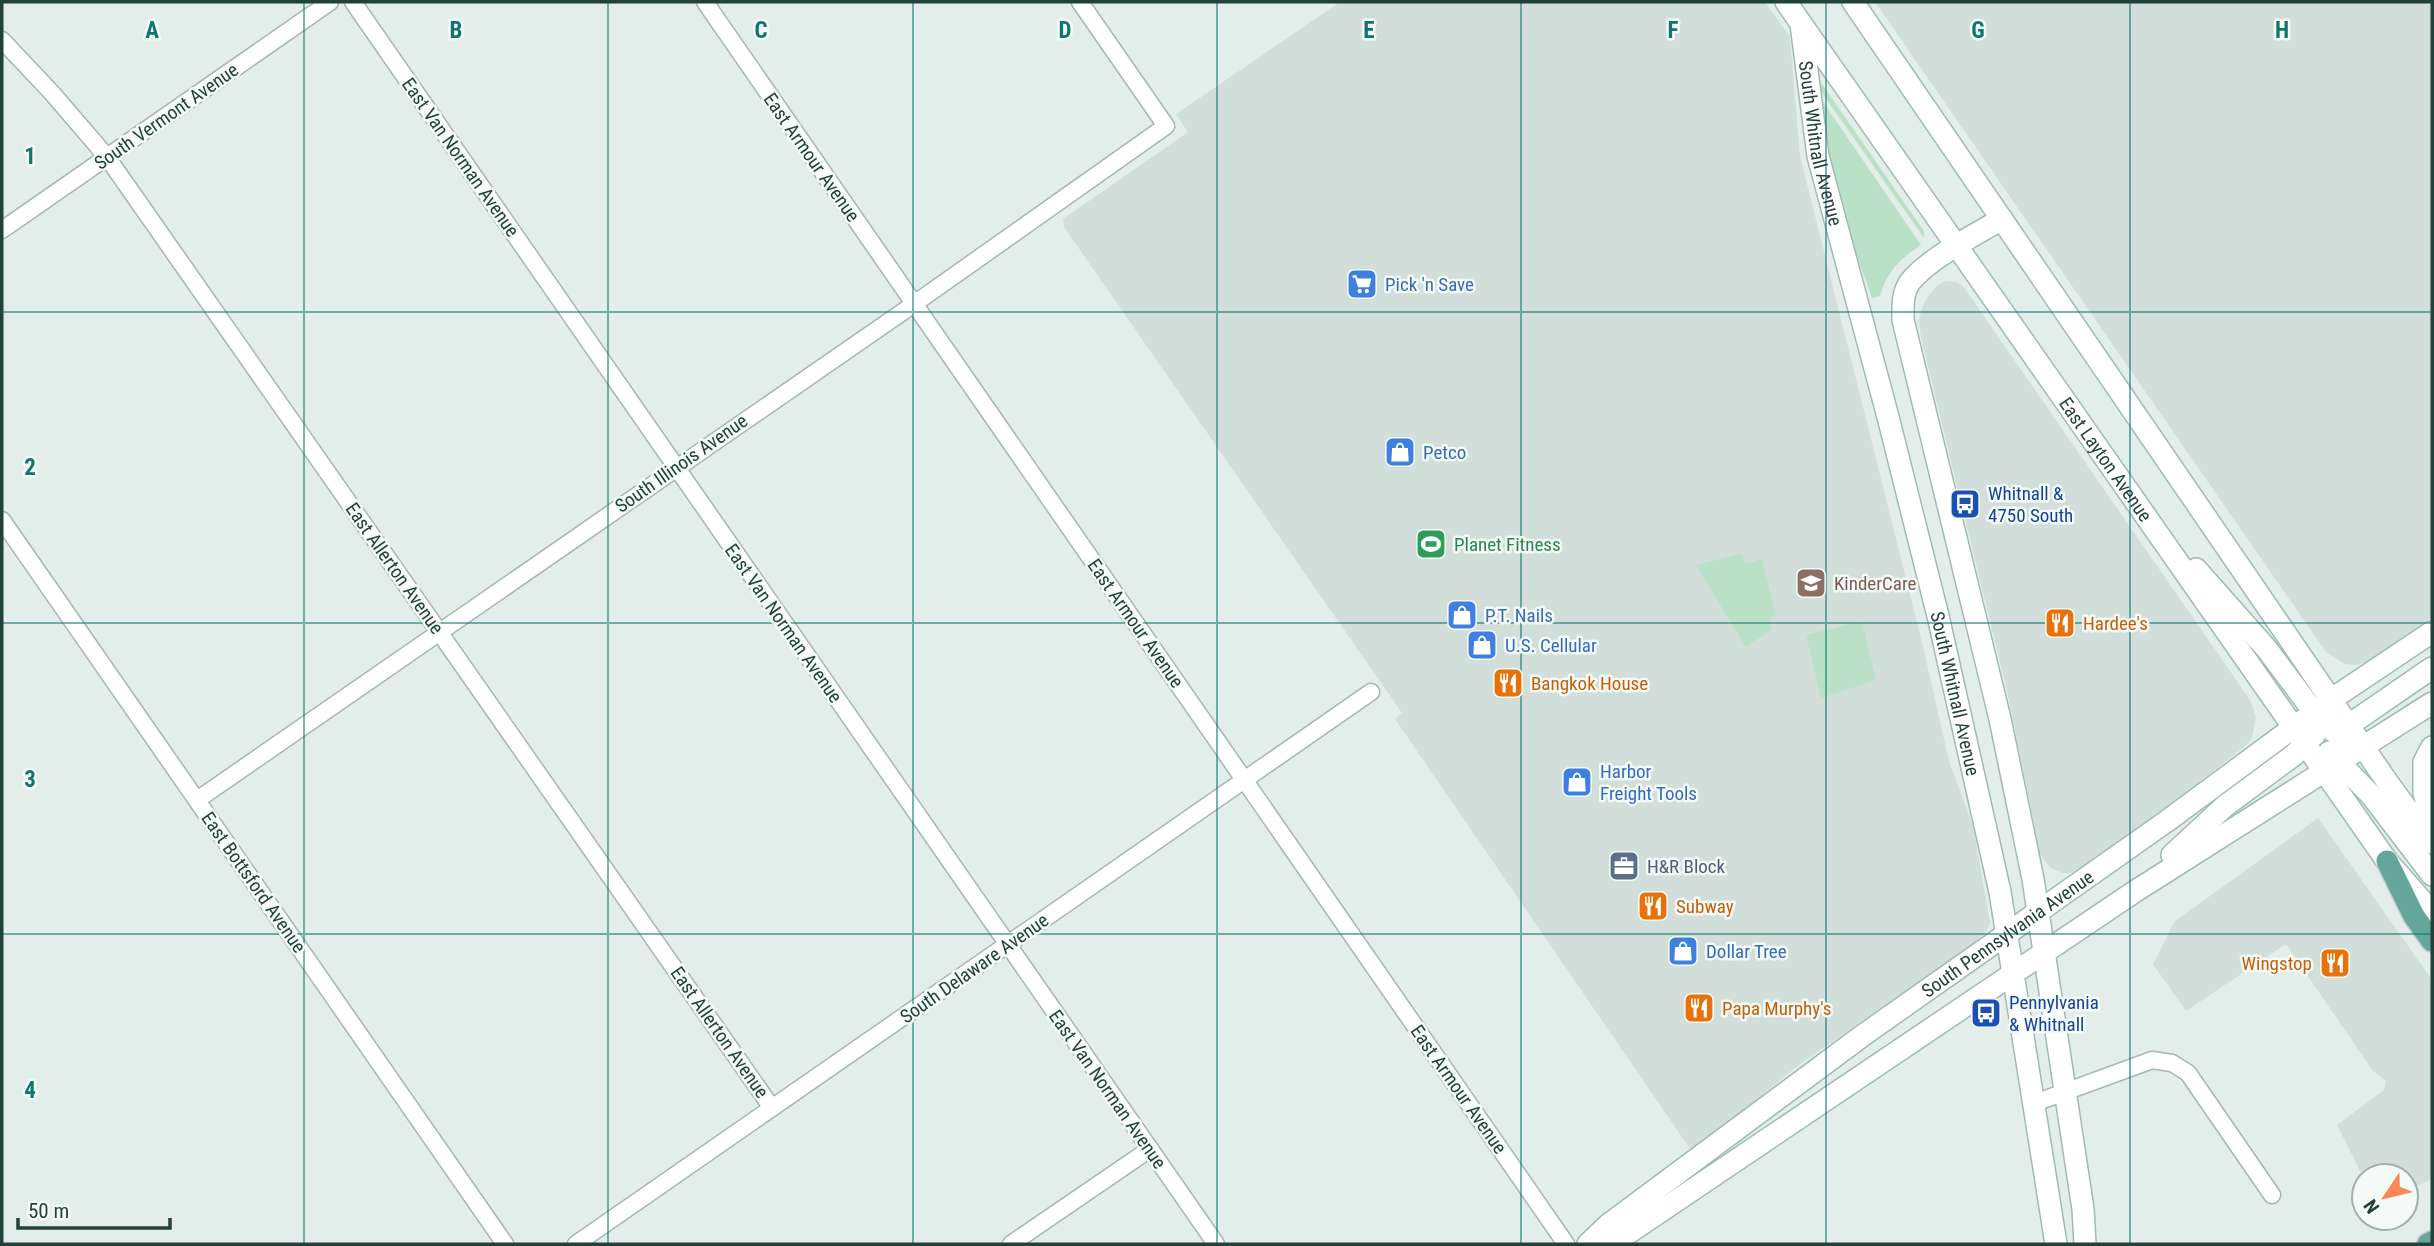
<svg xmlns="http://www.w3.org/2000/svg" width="2434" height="1246" viewBox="0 0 2434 1246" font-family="'Roboto Condensed',sans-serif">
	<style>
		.built { fill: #d1ded9 }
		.green { fill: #bae1c7 }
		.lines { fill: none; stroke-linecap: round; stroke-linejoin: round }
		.street-casing { stroke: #a5b7b2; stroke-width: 19 }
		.secondary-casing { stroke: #a0bbb3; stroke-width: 24 }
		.primary-casing { stroke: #c1cac8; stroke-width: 24 }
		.street { stroke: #fff; stroke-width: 16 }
		.secondary { stroke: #fff; stroke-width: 21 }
		.primary { stroke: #64a79a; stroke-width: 21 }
		.grid { fill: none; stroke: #0f766e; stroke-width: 2; stroke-opacity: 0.55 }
		.labels { text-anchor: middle; stroke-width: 5; stroke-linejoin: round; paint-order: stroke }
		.street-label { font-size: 19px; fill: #21413a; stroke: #f4faf7 }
		.shop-label { font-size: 19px; fill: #366cbe; stroke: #f4faf7; text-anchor: start }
		.transit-label { font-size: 19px; fill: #164399; stroke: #f4faf7; text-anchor: start }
		.leisure-label { font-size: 19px; fill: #27864d; stroke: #f4faf7; text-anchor: start }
		.education-label { font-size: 19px; fill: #785e54; stroke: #f4faf7; text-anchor: start }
		.food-label { font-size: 19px; fill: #c56008; stroke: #f4faf7; text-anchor: start }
		.service-label { font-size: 19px; fill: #4e5e75; stroke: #f4faf7; text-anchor: start }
		.grid-label { font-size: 23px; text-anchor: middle; font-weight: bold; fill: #0f766e; stroke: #f4faf7; stroke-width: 5; stroke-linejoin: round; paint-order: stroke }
	</style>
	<rect width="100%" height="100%" fill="#e3eeea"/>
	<g class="built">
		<polygon points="1340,2 1765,2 1790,37 1800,156 1922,642 1949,761 1973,826 1990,923 1987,930 1977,941 1796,1067 1693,1153 1395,719 1402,713 1064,227 1063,219 1188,132 1176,114"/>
		<polygon points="1875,2 2432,2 2432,617 2368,662 2356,665 2345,664 2326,652"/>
		<polygon points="1946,281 1956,282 1963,286 2250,700 2256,717 2252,738 2243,748 2145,824 2079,870 2071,873 2063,873 2050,868 2040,854 2008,695 1921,338 1919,321 1922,308 1928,296 1938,285"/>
		<polygon points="2318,818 2432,980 2432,1179 2406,1191 2406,1176 2364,1176 2364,1179 2337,1125 2384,1090 2386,1081 2373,1071 2286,944 2186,1011 2153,964 2174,922"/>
	</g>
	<g class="green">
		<polygon points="1822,84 1924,231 1924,238 1820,90 1820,86"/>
		<path d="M1821 99 1921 245C1900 259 1887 271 1880 296L1872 298 1837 200 1826 154Z"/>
		<polygon points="1742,553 1745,564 1762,559 1776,615 1769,617 1772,629 1746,647 1696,565"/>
		<polygon points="1862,621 1876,680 1821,698 1806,635"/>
	</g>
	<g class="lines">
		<g class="street-casing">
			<g id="street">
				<polyline points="353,2 1216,1244"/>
				<polyline points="705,2 1566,1244"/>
				<polyline points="2,40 52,93 107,157 772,1108"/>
				<polyline points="2,230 330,2"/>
				<polyline points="2,520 505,1244"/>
				<polyline points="197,800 914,304 1166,126 1080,2"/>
				<polyline points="2032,1104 2152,1060 2172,1063 2188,1073 2272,1195"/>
				<polyline points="576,1244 1371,692"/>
				<polyline points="1011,1244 1150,1149"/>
			</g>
		</g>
		<g class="secondary-casing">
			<g id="secondary">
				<path id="s1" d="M1786 2 2387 861 2432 912"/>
				<polyline points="1853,2 2388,783 2432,843"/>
				<path id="s2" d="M1801 24 1818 156 1888 417 1938 616 2000 892 2056 1244"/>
				<path d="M2002 219C1976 234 1928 259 1910 282 1902 293 1903 307 1903 320L2000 719 2033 879 2083 1209 2085 1244"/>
				<polyline points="2196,569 2266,648 2323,724 2347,741 2363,745"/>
				<polyline points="2339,734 2349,725 2432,668"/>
				<polyline points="2432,747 2424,762 2424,793 2432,825"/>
				<polyline points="2329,752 2371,795 2432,875"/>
				<polyline points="2172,855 2225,806 2294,755 2315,734"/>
				<path id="s3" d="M1588 1244 1608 1225 1862 1036 2167 821 2332 699 2432 632"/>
				<polyline points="1607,1244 1618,1240 2134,892 2432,703"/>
			</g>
		</g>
		<g class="primary-casing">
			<g id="primary">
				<polyline points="2387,861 2414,916 2432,941"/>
				<polyline points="2428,1244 2432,1242"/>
			</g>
		</g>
		<use href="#street" class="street"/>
		<use href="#secondary" class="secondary"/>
		<use href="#primary" class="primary"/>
	</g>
	<path class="grid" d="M304 2V1244M608 2V1244M913 2V1244M1217 2V1244M1521 2V1244M1826 2V1244M2130 2V1244M2 312H2432M2 623H2432M2 934H2432"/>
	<defs>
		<g id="supermarket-square" transform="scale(1.575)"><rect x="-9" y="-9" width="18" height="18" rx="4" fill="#3f7fe0" stroke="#f4faf7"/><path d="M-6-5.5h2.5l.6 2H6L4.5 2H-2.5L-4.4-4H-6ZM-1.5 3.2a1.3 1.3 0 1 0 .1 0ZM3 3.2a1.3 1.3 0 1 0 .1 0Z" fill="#fff"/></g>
		<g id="shop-square" transform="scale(1.575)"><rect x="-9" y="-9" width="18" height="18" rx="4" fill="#3f7fe0" stroke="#f4faf7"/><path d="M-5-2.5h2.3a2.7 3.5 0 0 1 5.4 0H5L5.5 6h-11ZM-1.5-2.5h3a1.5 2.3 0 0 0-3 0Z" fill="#fff"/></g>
		<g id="bus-square" transform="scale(1.575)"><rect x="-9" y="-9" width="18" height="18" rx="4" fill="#1a4fb4" stroke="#f4faf7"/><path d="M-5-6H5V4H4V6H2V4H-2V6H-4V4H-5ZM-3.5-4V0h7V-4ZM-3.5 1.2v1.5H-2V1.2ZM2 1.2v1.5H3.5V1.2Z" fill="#fff"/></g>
		<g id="stadium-square" transform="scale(1.575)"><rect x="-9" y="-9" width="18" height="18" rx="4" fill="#2e9e5b" stroke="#f4faf7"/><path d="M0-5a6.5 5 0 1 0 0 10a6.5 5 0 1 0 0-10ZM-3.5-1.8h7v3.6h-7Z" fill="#fff"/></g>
		<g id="school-square" transform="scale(1.575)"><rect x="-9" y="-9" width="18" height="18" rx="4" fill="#8d6e63" stroke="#f4faf7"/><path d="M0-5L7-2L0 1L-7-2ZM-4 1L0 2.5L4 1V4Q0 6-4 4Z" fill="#fff"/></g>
		<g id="restaurant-square" transform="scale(1.575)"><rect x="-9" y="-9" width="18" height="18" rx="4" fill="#e8710a" stroke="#f4faf7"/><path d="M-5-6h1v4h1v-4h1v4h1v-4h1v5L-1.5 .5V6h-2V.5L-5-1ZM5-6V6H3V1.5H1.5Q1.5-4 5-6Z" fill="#fff"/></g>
		<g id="office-square" transform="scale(1.575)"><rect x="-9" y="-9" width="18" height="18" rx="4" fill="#5c6f8a" stroke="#f4faf7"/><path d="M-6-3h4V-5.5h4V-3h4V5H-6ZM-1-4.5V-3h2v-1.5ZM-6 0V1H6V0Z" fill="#fff"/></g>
	</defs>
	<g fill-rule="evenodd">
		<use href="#supermarket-square" x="1362" y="284"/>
		<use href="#shop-square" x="1400" y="452"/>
		<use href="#bus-square" x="1965" y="504"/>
		<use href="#stadium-square" x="1431" y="544"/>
		<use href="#school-square" x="1811" y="583"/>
		<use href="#shop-square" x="1462" y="615"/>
		<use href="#restaurant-square" x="2060" y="623"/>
		<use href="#shop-square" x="1482" y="645"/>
		<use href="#restaurant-square" x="1508" y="683"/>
		<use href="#shop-square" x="1577" y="782"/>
		<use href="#office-square" x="1624" y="866"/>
		<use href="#restaurant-square" x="1653" y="906"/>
		<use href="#shop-square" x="1683" y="951"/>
		<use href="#restaurant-square" x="2335" y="963"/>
		<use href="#restaurant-square" x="1699" y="1008"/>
		<use href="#bus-square" x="1986" y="1013"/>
	</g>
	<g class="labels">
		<g class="street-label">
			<text transform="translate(166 116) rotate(-35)" y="7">South Vermont Avenue</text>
			<text dy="7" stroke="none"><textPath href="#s2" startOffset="121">South Whitnall Avenue</textPath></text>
			<text transform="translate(461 157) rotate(55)" y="7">East Van Norman Avenue</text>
			<text transform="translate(812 157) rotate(55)" y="7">East Armour Avenue</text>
			<text dy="7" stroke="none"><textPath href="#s1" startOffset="558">East Layton Avenue</textPath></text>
			<text transform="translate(681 463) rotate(-35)" y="7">South Illinois Avenue</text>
			<text transform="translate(395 568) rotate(55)" y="7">East Allerton Avenue</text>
			<text transform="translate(784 623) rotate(55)" y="7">East Van Norman Avenue</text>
			<text transform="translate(1136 623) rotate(55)" y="7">East Armour Avenue</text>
			<text dy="7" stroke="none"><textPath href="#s2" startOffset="688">South Whitnall Avenue</textPath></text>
			<text transform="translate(254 882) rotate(55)" y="7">East Bottsford Avenue</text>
			<text dy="7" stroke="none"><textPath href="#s3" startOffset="522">South Pennsylvania Avenue</textPath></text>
			<text transform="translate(974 968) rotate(-35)" y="7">South Delaware Avenue</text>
			<text transform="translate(720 1032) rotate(55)" y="7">East Allerton Avenue</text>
			<text transform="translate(1108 1089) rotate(55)" y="7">East Van Norman Avenue</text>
			<text transform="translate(1459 1089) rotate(55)" y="7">East Armour Avenue</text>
		</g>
		<g class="shop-label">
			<text x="1385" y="291">Pick 'n Save</text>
			<text x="1423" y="459">Petco</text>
			<text x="1485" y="622">P.T. Nails</text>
			<text x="1505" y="652">U.S. Cellular</text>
			<text x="1600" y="778">Harbor<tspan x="1600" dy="22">Freight Tools</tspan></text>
			<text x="1706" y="958">Dollar Tree</text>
		</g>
		<g class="transit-label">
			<text x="1988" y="500">Whitnall &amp;<tspan x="1988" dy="22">4750 South</tspan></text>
			<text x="2009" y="1009">Pennylvania<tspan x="2009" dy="22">&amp; Whitnall</tspan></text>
		</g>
		<g class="leisure-label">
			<text x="1454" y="551">Planet Fitness</text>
		</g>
		<g class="education-label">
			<text x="1834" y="590">KinderCare</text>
		</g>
		<g class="food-label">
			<text x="2083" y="630">Hardee's</text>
			<text x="1531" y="690">Bangkok House</text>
			<text x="1676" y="913">Subway</text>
			<text x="2312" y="970" text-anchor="end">Wingstop</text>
			<text x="1722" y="1015">Papa Murphy's</text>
		</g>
		<g class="service-label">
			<text x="1647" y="873">H&amp;R Block</text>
		</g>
	</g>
	<g class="grid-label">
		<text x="152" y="38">A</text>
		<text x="456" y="38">B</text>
		<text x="761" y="38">C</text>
		<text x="1065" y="38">D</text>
		<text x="1369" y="38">E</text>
		<text x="1673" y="38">F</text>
		<text x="1978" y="38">G</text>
		<text x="2282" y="38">H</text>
		<text x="30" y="164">1</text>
		<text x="30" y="475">2</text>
		<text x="30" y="787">3</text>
		<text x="30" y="1098">4</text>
	</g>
	<rect width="2434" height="1246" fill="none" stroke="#21413a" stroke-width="7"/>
	<g transform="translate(2385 1197) rotate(235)"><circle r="33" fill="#f4faf7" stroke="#a0b0ab" stroke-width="2"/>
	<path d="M0-5L12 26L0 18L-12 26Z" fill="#fd8752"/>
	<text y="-10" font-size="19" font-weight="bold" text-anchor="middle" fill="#21413a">N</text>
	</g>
	<path d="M18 1218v10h152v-10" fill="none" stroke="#21413a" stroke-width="3.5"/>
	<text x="28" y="1218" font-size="21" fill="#21413a" stroke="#f4faf7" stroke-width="5" paint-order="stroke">50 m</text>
</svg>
